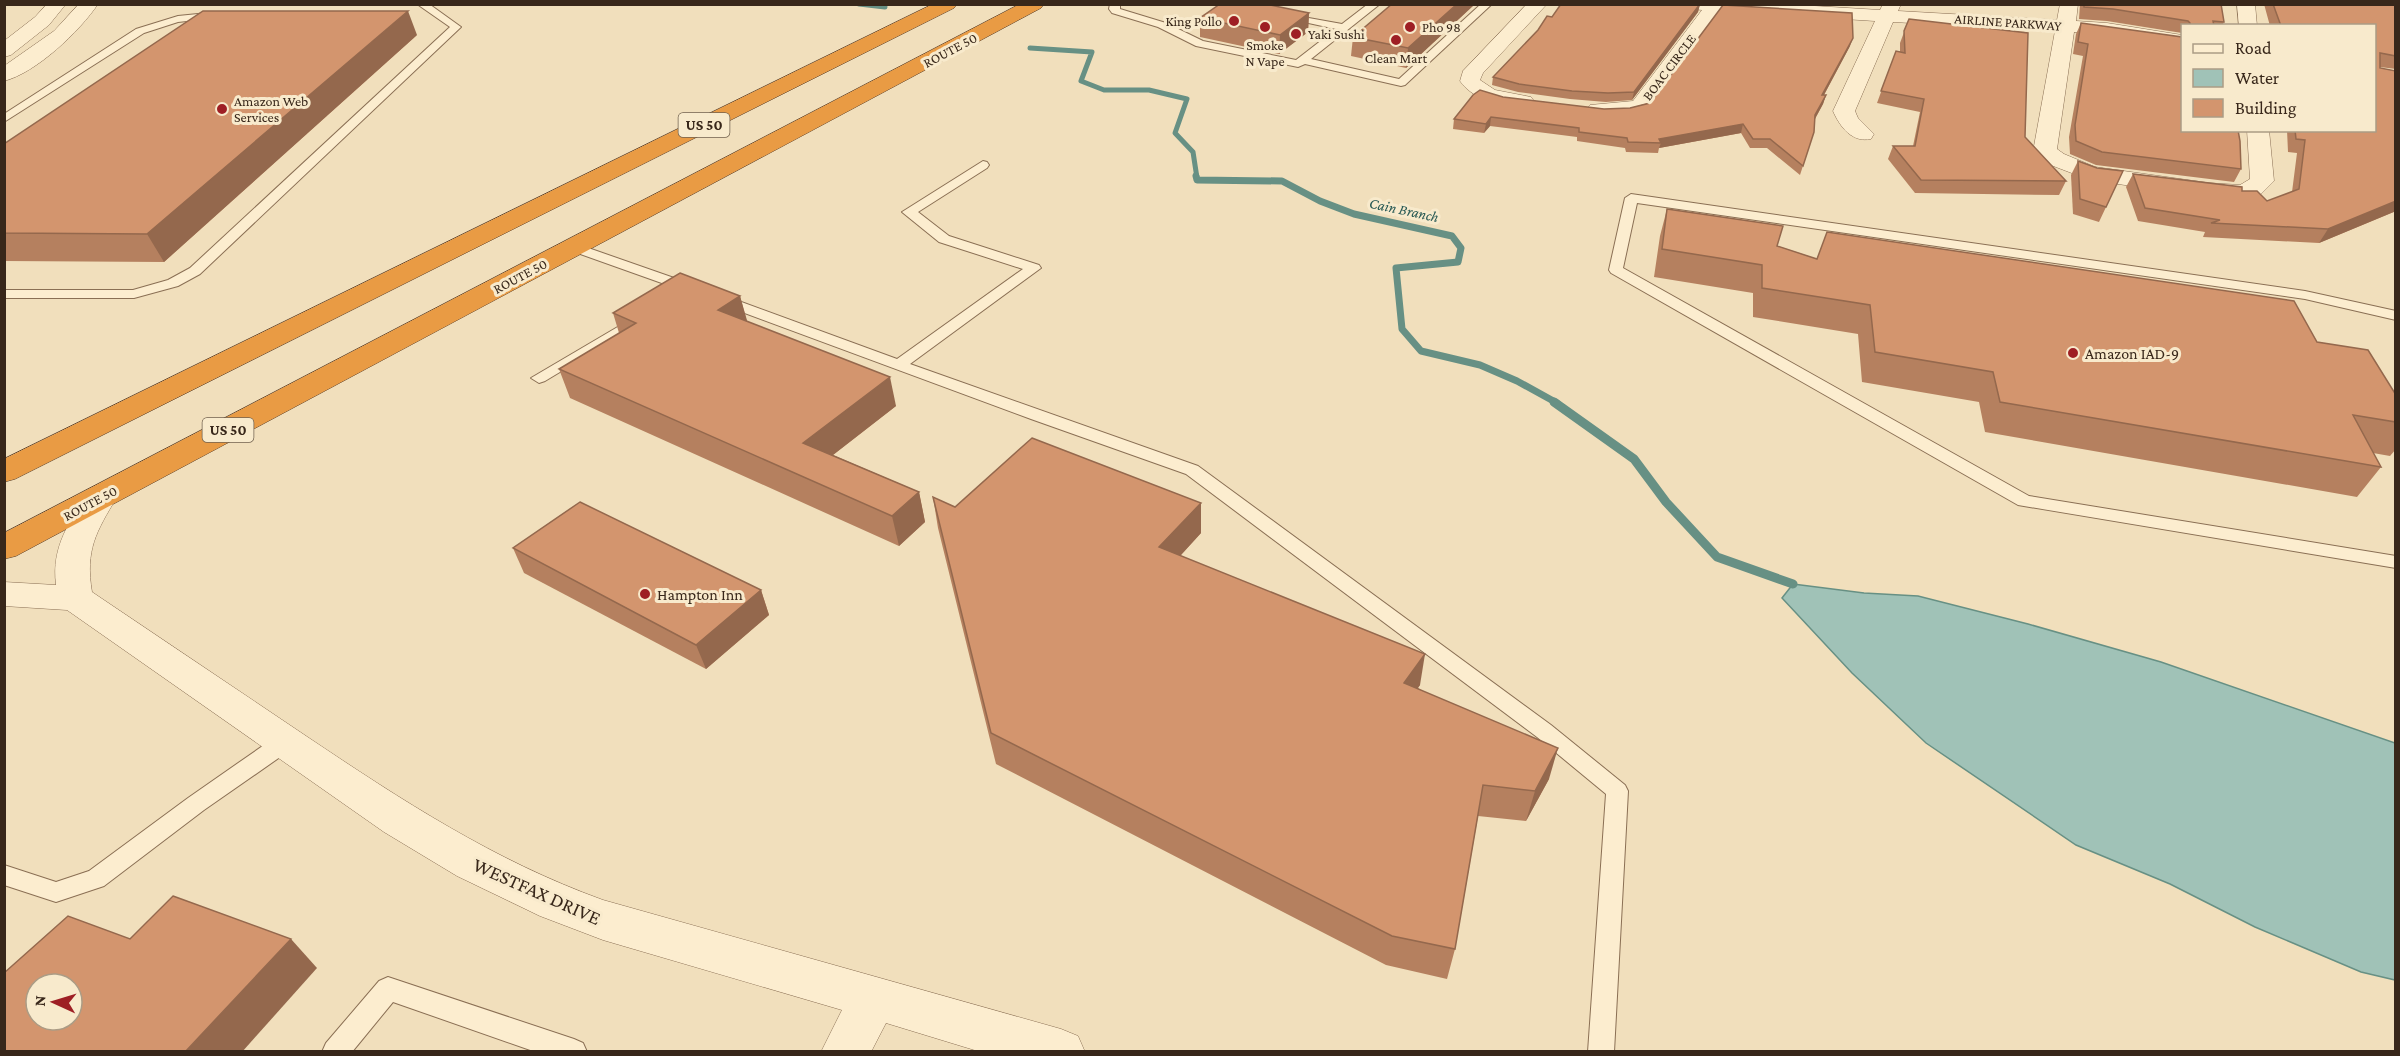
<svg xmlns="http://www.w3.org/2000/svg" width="2400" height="1056" viewBox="0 0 2400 1056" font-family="'Crimson Pro',serif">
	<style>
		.water { fill: #a0c2b7; stroke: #679084; stroke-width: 1.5 }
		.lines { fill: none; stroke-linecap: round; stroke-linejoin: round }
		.stream-far2 { stroke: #679084; stroke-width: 5 }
		.stream-far1 { stroke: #679084; stroke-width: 7 }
		.stream { stroke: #679084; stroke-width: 9 }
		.lane-casing { stroke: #8a6f54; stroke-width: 2 }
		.street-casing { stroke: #8a6f54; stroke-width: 1 }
		.highway-casing { stroke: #573d29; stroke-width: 1 }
		.lane { fill: #fcedcf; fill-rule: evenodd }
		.street { fill: #fcedcf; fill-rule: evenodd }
		.highway { fill: #e99b44; fill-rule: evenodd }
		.wall { fill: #b5805f }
		.shaded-wall { fill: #94684d }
		.building { fill: #d3956e; stroke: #94684d; stroke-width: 1.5; fill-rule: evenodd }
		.poi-dot { fill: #9e1f24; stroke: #f8eacc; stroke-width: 2 }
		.labels { text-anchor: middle; stroke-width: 6; stroke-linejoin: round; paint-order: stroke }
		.far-poi-label { font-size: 14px; fill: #38271a; stroke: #f8eacc; text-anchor: start }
		.far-street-label { font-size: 14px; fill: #38271a; stroke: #f8eacc }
		.shield { fill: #f8eacc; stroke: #72624f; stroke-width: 1.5 }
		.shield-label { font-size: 15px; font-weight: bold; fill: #38271a }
		.far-water-label { font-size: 15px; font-style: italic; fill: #285954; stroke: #f8eacc }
		.poi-label { font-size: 16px; fill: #38271a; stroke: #f8eacc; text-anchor: start }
		.near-street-label { font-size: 20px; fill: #38271a; stroke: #f8eacc }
	</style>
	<rect width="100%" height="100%" fill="#f1dfbc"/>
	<polygon class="water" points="1793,584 1864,593 1918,596 2028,624 2161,662 2395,743 2395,980 2361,972 2255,927 2170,884 2076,845 1926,743 1852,673 1782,598"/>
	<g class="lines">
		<g class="stream-far2">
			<polyline points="859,4 885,7"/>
			<polyline points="1030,48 1092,52 1081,81 1104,90 1149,90 1187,99 1175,133 1193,152 1197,178"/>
		</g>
		<polyline class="stream-far1" points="1196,176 1197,180 1282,181 1320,201 1354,214 1452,236 1461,248 1458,262 1396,268 1402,329 1421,351 1480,365 1517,381 1557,403"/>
		<polyline class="stream" points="1554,402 1634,459 1666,502 1717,557 1793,584"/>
		<g class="lane-casing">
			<g id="lane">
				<polygon points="417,4 429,4 461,27 200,274 178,286 134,298 4,298 4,290 133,290 168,280 190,268 450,27"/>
				<polygon points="1110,4 1120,4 1120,9 1166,23 1203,41 1296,60 1336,29 1281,17 1281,13 1342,24 1368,4 1380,4 1311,59 1399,79 1481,4 1492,4 1405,85 1401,86 1305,64 1298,67 1196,46 1158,27 1112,13 1109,9"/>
				<polygon points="218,12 223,15 222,17 178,22 144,33 4,122 4,114 136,29 178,16"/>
				<polygon points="983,161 987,162 989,165 987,168 918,212 949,236 1039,265 1041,268 910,364 1198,466 1551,725 1625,785 1628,791 1614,1052 1588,1052 1606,794 1537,737 1186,474 1031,419 715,302 713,299 720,295 725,296 897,359 1023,269 939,242 902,212"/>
				<polygon points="1631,194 2305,291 2396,311 2396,320 2305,299 1637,203 1623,268 2029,496 2396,556 2396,568 2018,505 1611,273 1609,270 1625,198"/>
				<polygon points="574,243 697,286 699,289 697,292 687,292 569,250 567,247 569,244"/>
				<polygon points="638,315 645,319 643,322 545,381 539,383 531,378"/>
				<polygon points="285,734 293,736 296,742 293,748 204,810 104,886 56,902 4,885 4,865 56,882 89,871 188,798 277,736"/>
				<polygon points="388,977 574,1039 583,1043 587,1052 536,1052 393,1002 352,1052 322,1052 326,1043 379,981"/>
			</g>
		</g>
		<g class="street-casing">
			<g id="street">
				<polygon points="47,4 66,4 49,25 11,55 4,57 4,41 35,17"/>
				<path d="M79 4H98C80 31 36 73 4 81V66L54 31Z"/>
				<path d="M1527 4H1547L1483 73 1480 80 1495 90 1531 97 1534 101 1531 105C1508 111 1474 101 1460 81L1463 71Z"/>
				<path d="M1681 4H1782L1880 10 1883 4H1901L1898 11 2057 20 2060 4H2078L2076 21 2107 23 2182 35V47L2107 35 2074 32 2057 149 2064 154 2095 167 2209 183 2240 185 2250 179 2247 130H2269L2274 181 2261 194 2240 199 2209 197 2090 180 2048 164 2040 157 2034 146 2055 31 1893 22 1855 111 1858 118 1874 134 1871 139C1852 143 1840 127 1833 111L1875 21 1720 11 1647 110 1617 116 1590 113 1586 109 1590 105 1633 101 1702 10 1684 8Z"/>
				<polygon points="2237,4 2255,4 2257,26 2239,26"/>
				<path d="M101 487 112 490 117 497C96 532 85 550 92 592 163 640 235 688 306 736 403 801 493 860 603 900L1061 1029 1078 1036 1085 1052H981L886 1023 871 1052H821L842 1010 603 940 540 916 457 876 384 832 67 610 4 606V582L56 585C51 546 70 521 90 490Z"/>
			</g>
		</g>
		<g class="highway-casing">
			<g id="highway">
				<polygon points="933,4 957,4 954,8 15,479 4,482 4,459"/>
				<polygon points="1020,4 1044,4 1041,8 16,556 4,559 4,533"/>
			</g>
		</g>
		<use href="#lane" class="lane"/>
		<use href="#street" class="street"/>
		<use href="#highway" class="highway"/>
	</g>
	<g class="wall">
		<polygon points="1475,4 1406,68 1351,56 1353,37"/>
		<polygon points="1700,4 1698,12 1632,100 1606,102 1570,99 1518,92 1492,85 1493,77 1552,17"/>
		<polygon points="1827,4 1849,4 1849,6"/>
		<polygon points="2080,4 2221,4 2224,22 2222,26 2182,26 2182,33 2107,21 2079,19"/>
		<polygon points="2264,4 2396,4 2396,69 2380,67 2396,211 2319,243 2203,237 2205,232 2138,221 2126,187 2133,174 2242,191 2267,201 2292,192 2297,153 2288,152 2287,130 2374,130 2374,26 2270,26"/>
		<polygon points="1309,13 1308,32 1279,54 1200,37 1200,18"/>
		<polygon points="1909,19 2025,137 2066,181 2059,195 1915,193 1888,159 1893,146 1913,146 1920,112 1877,103 1896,51 1900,52 1900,43"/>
		<polygon points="2081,23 2241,169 2234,182 2096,165 2070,154 2069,137 2083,56 2073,54 2076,34"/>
		<polygon points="417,35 164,262 4,261 4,144"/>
		<polygon points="1850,46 1824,95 1826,95 1823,104 1815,119 1814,132 1800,175 1767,148 1750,148 1741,133 1659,148 1658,153 1626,152 1625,148 1577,141 1577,137 1490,126 1484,133 1453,129 1454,119 1503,97 1604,109 1630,108"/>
		<polygon points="2078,161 2106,207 2099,222 2073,214 2071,175"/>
		<polygon points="1667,209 1817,259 2317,342 2396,395 2396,449 2390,456 2373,453 2381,467 2357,497 1985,432 1979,402 1862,382 1858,334 1753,317 1753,293 1654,277 1660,236"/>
		<polygon points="740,296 747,322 896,406 833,455 919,492 925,522 899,546 570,398 559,369 619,333 613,313"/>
		<polygon points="933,497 955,507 1201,503 1201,533 1180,556 1420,685 1418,688 1549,779 1526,821 1478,816 1455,949 1447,979 1386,965 996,764 938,528"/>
		<polygon points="513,548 761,590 769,615 706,669 524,573"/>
	</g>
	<g class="shaded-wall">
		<polygon points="1457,4 1475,4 1406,68 1408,48"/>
		<polygon points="1700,4 1698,12 1632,100 1634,92"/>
		<polygon points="408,11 417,35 164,262 147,234"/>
		<polygon points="1309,13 1308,32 1279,54 1280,35"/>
		<polygon points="1853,38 1850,46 1819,104 1822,95"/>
		<polygon points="1826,95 1823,104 1812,124 1815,115"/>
		<polygon points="1491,117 1490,126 1484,133 1486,124"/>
		<polygon points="1743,124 1741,133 1659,148 1661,143 1659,139"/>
		<polygon points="2396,201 2396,211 2319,243 2328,229"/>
		<polygon points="740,296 748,324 718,310"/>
		<polygon points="890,377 896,406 811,472 803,443"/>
		<polygon points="919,492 925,522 899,546 892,516"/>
		<polygon points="1201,503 1201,533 1160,578 1159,547"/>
		<polygon points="761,590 769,615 706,669 696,645"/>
		<polygon points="1425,654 1420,685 1399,713 1404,683"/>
		<polygon points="1558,748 1549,779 1526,821 1535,791"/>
		<polygon points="291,939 317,968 242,1052 185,1052"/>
	</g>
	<g class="building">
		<polygon points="1220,4 1265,4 1309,13 1280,35 1200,18"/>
		<polygon points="1392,4 1457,4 1408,48 1353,37"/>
		<polygon points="1561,4 1700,4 1634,92 1608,93 1572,91 1519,84 1493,77 1538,30 1547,16 1552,17"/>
		<polygon points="2084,4 2221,4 2224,22 2213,21 2214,26 2190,26 2190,23 2188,21 2113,9 2084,7"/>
		<polygon points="2273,4 2396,4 2396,56 2380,53 2380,68 2396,71 2396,201 2328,229 2211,223 2220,220 2145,208 2133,174 2242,187 2242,191 2257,191 2267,201 2299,189 2305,140 2296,139 2295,130 2374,130 2374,26 2281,26"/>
		<polygon points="1723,5 1852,13 1853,38 1822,95 1826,95 1815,115 1814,132 1803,166 1770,139 1753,139 1743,124 1659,139 1661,143 1628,142 1627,138 1579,132 1579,128 1491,117 1486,124 1454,119 1473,95 1480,90 1503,97 1604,109 1630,108 1650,103"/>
		<polygon points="203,11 408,11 147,234 4,233 4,144"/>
		<polygon points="1909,19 2028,33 2025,137 2066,181 1921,180 1893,146 1915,146 1924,99 1881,91 1896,51 1905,53 1904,31"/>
		<polygon points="2081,23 2182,37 2182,130 2238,130 2240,141 2241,169 2102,152 2076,141 2075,125 2088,44 2078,42"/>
		<polygon points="2078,161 2097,168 2123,171 2106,207 2080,199"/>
		<polygon points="1667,209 1783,226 1777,246 1817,259 1827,232 2294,301 2317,342 2368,350 2396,395 2396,422 2353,415 2381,467 2000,402 1993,372 1875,352 1870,305 1762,288 1762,265 1662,249"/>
		<polygon points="680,273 740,296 718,310 890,377 803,443 919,492 892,516 559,369 636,323 613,313"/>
		<polygon points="1032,438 1201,503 1159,547 1425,654 1404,683 1558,748 1535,791 1483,785 1455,949 1392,936 991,733 933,497 955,507"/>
		<polygon points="580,502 761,590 696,645 513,548"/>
		<path d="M173 896 291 939 185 1052H4V973L68 916 130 939ZM36 984H72V1020H36Z"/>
	</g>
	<g class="poi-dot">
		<circle cx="1234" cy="21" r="6"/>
		<circle cx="1265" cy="27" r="6"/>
		<circle cx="1410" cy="27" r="6"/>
		<circle cx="1296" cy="34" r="6"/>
		<circle cx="1396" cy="40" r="6"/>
		<circle cx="222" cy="109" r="6"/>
		<circle cx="2073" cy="353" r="6"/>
		<circle cx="645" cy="594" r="6"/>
	</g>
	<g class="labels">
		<g class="far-poi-label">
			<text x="1222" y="26" text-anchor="end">King Pollo</text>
			<text x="1422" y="32">Pho 98</text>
			<text x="1308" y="39">Yaki Sushi</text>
			<text x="1265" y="50" text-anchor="middle">Smoke<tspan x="1265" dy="16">N Vape</tspan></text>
			<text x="1396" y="63" text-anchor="middle">Clean Mart</text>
			<text x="234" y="106">Amazon Web<tspan x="234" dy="16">Services</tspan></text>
		</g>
		<g class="far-street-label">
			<text transform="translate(2008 22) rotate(4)" y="5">AIRLINE PARKWAY</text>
			<text transform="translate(950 50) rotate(-28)" y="5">ROUTE 50</text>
			<text transform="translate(1669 67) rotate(-53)" y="5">BOAC CIRCLE</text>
			<text transform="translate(520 276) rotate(-28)" y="5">ROUTE 50</text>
			<text transform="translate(90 503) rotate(-28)" y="5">ROUTE 50</text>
		</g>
		<g class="shield">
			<rect x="678.5" y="113" width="51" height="24" rx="4.5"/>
			<rect x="202.5" y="418" width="51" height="24" rx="4.5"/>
		</g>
		<g class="shield-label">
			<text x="704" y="130">US 50</text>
			<text x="228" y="435">US 50</text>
		</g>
		<g class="far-water-label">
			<text transform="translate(1404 210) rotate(12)" y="5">Cain Branch</text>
		</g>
		<g class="poi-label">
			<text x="2085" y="359">Amazon IAD-9</text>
			<text x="657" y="600">Hampton Inn</text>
		</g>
		<g class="near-street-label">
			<text transform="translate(537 891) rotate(24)" y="7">WESTFAX DRIVE</text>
		</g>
	</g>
	<rect width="2400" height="1056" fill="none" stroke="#38271a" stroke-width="12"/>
	<rect x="2181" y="24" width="195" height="108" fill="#f8eacc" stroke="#ab9c85" stroke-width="1.5"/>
	<rect x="2193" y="44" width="30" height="9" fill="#fcedcf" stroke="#ab9c85" stroke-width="1.5"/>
	<text x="2235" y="54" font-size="18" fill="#38271a">Road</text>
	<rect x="2193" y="69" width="30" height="18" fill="#a0c2b7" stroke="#ab9c85" stroke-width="1.5"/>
	<text x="2235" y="84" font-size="18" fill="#38271a">Water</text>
	<rect x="2193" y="99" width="30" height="18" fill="#d3956e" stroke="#ab9c85" stroke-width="1.5"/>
	<text x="2235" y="114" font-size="18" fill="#38271a">Building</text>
	<g transform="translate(54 1002) rotate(274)"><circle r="28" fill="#f8eacc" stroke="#ab9c85" stroke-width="1.5"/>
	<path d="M0-4.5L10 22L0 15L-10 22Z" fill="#9e1f24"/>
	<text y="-9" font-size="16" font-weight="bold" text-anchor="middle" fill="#38271a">N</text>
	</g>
</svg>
